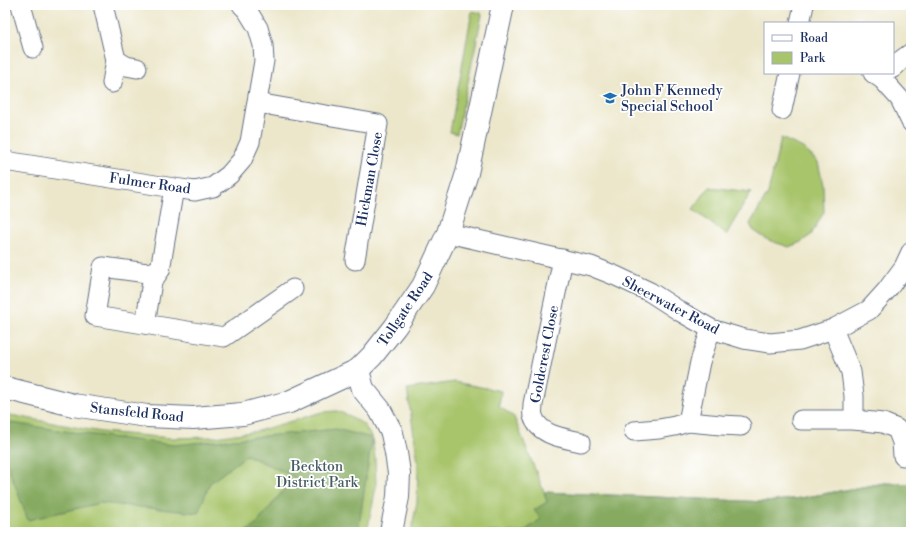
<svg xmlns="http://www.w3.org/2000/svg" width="916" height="537" viewBox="0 0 916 537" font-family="'Libre Bodoni',serif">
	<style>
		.green { fill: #a8c56c; stroke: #627a65 }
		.forest { fill: #86aa60; stroke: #506c5f }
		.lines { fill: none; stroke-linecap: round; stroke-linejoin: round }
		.minor-casing { stroke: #646f84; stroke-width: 21 }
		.tertiary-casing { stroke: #646f84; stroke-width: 24 }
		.minor { stroke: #fff; stroke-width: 19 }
		.tertiary { stroke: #fff; stroke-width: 22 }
		.labels { text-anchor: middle; stroke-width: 3.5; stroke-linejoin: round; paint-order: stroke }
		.poi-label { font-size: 14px; fill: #1b2f5e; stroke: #fff; text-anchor: start }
		.street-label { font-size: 14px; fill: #1b2f5e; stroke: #fff }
		.park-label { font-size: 14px; fill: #455c62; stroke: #fff }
	</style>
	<rect width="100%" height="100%" fill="#fff"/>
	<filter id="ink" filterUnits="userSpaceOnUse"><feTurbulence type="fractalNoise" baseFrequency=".025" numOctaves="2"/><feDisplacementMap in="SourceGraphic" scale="8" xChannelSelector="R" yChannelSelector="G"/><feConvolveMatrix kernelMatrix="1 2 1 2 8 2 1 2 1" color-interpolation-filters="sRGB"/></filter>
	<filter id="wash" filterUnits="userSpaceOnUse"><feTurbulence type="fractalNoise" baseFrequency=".012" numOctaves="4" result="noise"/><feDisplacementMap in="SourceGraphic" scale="16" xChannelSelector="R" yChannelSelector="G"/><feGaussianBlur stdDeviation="0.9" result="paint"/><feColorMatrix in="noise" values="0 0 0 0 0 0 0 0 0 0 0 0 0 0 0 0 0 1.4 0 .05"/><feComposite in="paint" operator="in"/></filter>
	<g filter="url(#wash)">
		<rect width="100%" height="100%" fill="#ece7cb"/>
		<g class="green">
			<polygon points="472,11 481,13 482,15 457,134 450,132"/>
			<polygon points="781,138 803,148 818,162 823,185 824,212 811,235 801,242 789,247 768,240 753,230 750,224 768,193"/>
			<polygon points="709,187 751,192 726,235 693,209"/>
			<polygon points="455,382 501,391 499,406 514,417 544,492 766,502 801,498 884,483 911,484 911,532 411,532 417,502 418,462 407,389"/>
			<polygon points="337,411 350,416 363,424 372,438 375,458 376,487 367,532 5,532 5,414 101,432 172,438 215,437 258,431 322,412"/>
		</g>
		<g class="forest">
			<polygon points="5,422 85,434 174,445 336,429 372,438 358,532 243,532 254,527 294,477 247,455 210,483 198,513 100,503 28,520 6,461 5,461"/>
			<polygon points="884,483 911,484 911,532 523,532 541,519 534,510 547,502 544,492 766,502 801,498"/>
		</g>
	</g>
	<g filter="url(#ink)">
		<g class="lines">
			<g class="minor-casing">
				<g id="minor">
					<polyline points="21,5 33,48"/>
					<polyline points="103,5 116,60 112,83"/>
					<polyline points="800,23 804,5"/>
					<polyline points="116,60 126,66 137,68"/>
					<polyline points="893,68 900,61 911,53"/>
					<polyline points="873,73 882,79 900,99 911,122"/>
					<polyline points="257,103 378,124 355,260"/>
					<polyline points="782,110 790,73"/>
					<polyline points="5,161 174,188 195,191 213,187 229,175 242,160 250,142 264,61 263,45 258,28 247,10 242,5"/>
					<polyline points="448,233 591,266 616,276 650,292 681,312 711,329 744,339 770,343 800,340 833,329 869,310 887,290 904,267 911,252"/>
					<path d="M563 259 533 404C533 408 532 413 533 416 539 436 565 438 581 442"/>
					<polyline points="160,270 147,273 103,267 95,316 224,337 293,289"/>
					<polyline points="145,324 152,282 160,270 174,188"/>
					<polyline points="833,329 851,372 854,396 854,420"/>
					<polyline points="801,420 854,420 883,423 897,429 902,442 903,456"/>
					<polyline points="688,422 700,362 711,329"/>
					<polyline points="634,431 659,429 675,426 688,422 721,425 741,426"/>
				</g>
			</g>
			<g class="tertiary-casing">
				<g id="tertiary">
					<polyline points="358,370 363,389 380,410 392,433 396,453 399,473 398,497 391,532"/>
					<polyline points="5,388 73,405 147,416 193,418 243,414 289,402 358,370 372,356 395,327 423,286 448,233 467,173 503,5"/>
				</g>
			</g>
			<use href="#minor" class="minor"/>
			<use href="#tertiary" class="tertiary"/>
		</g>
	</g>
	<defs>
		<g id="school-bare" transform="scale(1.08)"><path d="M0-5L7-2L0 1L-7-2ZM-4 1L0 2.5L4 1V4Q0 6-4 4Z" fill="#1f6fb2" stroke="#fff" stroke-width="2.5" paint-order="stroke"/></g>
	</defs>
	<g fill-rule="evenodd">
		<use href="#school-bare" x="610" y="98"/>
	</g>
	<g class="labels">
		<g class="poi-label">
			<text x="621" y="95">John F Kennedy<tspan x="621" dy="16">Special School</tspan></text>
		</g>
		<g class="street-label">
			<text transform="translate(369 179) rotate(-80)" y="5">Hickman Close</text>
			<text transform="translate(150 183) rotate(8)" y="5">Fulmer Road</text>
			<text transform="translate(671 305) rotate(28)" y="5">Sheerwater Road</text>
			<text transform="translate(405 309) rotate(-56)" y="5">Tollgate Road</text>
			<text transform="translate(544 354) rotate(-79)" y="5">Goldcrest Close</text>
			<text transform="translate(137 412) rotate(6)" y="5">Stansfeld Road</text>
		</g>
		<g class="park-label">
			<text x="317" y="471">Beckton<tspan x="317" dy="16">District Park</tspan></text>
		</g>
	</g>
	<rect width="916" height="537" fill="none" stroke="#fff" stroke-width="20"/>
	<rect x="764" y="22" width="130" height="52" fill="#ffffff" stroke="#a4acbf"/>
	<rect x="772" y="35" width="20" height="6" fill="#ffffff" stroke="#a4acbf"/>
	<text x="800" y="42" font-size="12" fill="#1b2f5e">Road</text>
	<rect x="772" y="52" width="20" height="12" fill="#a8c56c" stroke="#a4acbf"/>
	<text x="800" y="62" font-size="12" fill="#1b2f5e">Park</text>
</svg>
